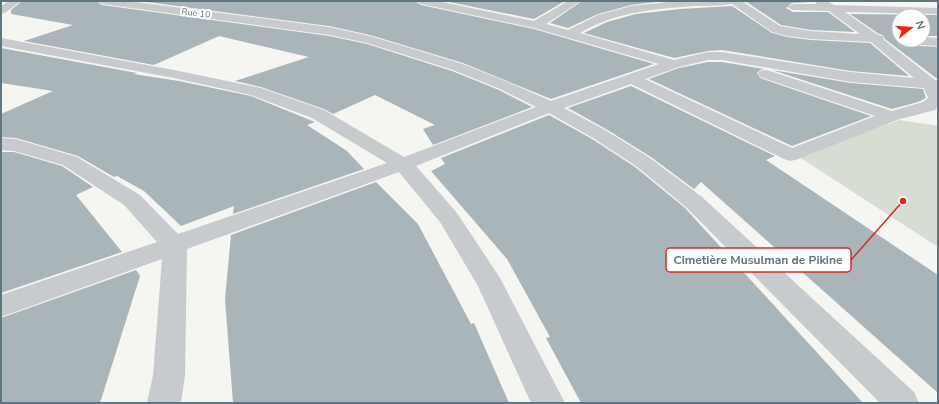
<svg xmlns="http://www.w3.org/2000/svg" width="939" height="404" viewBox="0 0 939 404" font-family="'Nunito Sans',sans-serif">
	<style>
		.green { fill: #d7ded1 }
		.building { fill: #aab5b9 }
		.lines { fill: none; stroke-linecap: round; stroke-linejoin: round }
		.street { fill: #c7cbcd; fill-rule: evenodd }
		.labels { text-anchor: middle; stroke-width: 4; stroke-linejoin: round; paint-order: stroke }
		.far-street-label { font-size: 9px; fill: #5d767f; stroke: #fff }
		.leader { fill: none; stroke: #d62828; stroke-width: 1.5 }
		.callout-dot { fill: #d62828; stroke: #fff; stroke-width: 1.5 }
		.callout { fill: #fff; stroke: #d62828; stroke-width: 1.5 }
		.callout-label { font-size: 12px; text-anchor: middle; font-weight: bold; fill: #5d767f }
	</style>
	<rect width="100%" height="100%" fill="#f5f5f1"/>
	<polygon class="green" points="900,120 938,126 938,247 796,155"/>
	<g class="building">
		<polygon points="22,1 96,1 102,5 329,36 367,44 452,71 499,90 532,107 433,145 423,129 435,125 375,95 333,114 324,109 261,87 235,81 309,57 219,36 154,65 24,41 73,25 11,14 11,10"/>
		<polygon points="139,1 415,1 421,5 534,29 654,64 551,99 463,63 370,35 329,26"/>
		<polygon points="444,1 565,1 534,19"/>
		<polygon points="582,1 664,1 631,5 598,14 568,28 550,23"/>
		<polygon points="745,1 812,1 813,2 792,3 786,8 793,12 828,12 855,32 811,30 781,25"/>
		<polygon points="732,6 772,33 787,37 811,40 870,43 909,76 851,71 722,50 708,51 674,58 584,33 607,22 636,14 680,9"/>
		<polygon points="850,14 938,15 938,36 923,36 923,16 899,16 899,37 897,40 899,44 904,45 938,47 938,78 936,78 885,39 883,35 879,34"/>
		<polygon points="1,48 137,73 133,74 179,81 251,96 315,122 307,125 347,151 364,169 233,214 234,206 181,226 144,191 117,176 114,177 78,156 16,138 1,137 1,114 53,91 1,83"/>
		<polygon points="708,62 722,62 764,69 760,70 757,73 760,78 871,116 792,146 649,79 679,68"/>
		<polygon points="772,70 851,83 923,89 926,98 918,102 892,109"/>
		<polygon points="631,86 775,156 766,160 938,275 938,393 701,182 694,189 651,157 606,129 568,108"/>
		<polygon points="549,115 592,139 635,167 685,208 863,403 581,403 546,338 550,337 507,259 431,171 445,164 441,158"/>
		<polygon points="1,152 14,152 62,166 93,187 76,195 122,252 1,293"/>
		<polygon points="376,182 418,224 471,324 474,323 509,403 233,403 225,299 231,235"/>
		<polygon points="136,270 140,276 100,403 1,403 1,318"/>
	</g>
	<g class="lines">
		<g class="street">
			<polygon points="9,1 21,1 5,13 1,14 1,6"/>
			<path d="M97 1H127L329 27 370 36 463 64 510 83 551 101 659 64 534 28 421 4 416 1H437L534 21 568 1H581L546 24 568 30 598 15 631 6 678 1H742L780 26 811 31 860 34 829 11 793 10 787 7 793 4H817L814 1H827L834 5 938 8V14L845 12 878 35 883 36 884 40 935 80H938V106L935 110 897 120 798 159 791 161 784 159 631 84 564 108 605 130 650 158 702 197 914 392 919 403H880L686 207 636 166 593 138 549 113 416 166 457 213 500 278 565 403H531L478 286 440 222 399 172 187 249 185 375 181 403H147L153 375 162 259 1 317V295L157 242 124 205 63 165 14 151 1 150V138L16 139 77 157 140 195 178 234 387 163 312 118 251 95 174 78 1 46V38L174 70 261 88 324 110 404 157 536 107 500 89 453 70 367 43 329 35 102 4ZM732 4 772 32 787 36 811 39 871 42 914 78 851 72 722 52H708L674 60 580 33C615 12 654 9 695 6 707 6 720 6 732 4ZM708 60H722L851 82 924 88 928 98 923 102 892 111 770 71 765 70 760 71 758 74 760 77 875 116 792 148 645 79 679 67Z"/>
			<polygon points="923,37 938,38 938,46 904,44 899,43 898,40 899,38 899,40 923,40"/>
		</g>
	</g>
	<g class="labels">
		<g class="far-street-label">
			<text transform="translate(196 13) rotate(7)" y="3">Rue 10</text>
		</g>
	</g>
	<path class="leader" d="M903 201L851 260"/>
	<circle class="callout-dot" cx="903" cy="201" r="4"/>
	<rect class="callout" x="666" y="248" width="185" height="24" rx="4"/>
	<g class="callout-label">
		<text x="758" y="264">Cimetière Musulman de Pikine</text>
	</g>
	<rect width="939" height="404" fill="none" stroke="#5d767f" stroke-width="4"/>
	<g transform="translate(911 28) rotate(73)"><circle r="19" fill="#ffffff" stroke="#bec8cc"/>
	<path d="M0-3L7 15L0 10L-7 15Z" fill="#f52211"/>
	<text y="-6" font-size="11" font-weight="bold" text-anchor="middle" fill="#5d767f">N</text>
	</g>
</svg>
